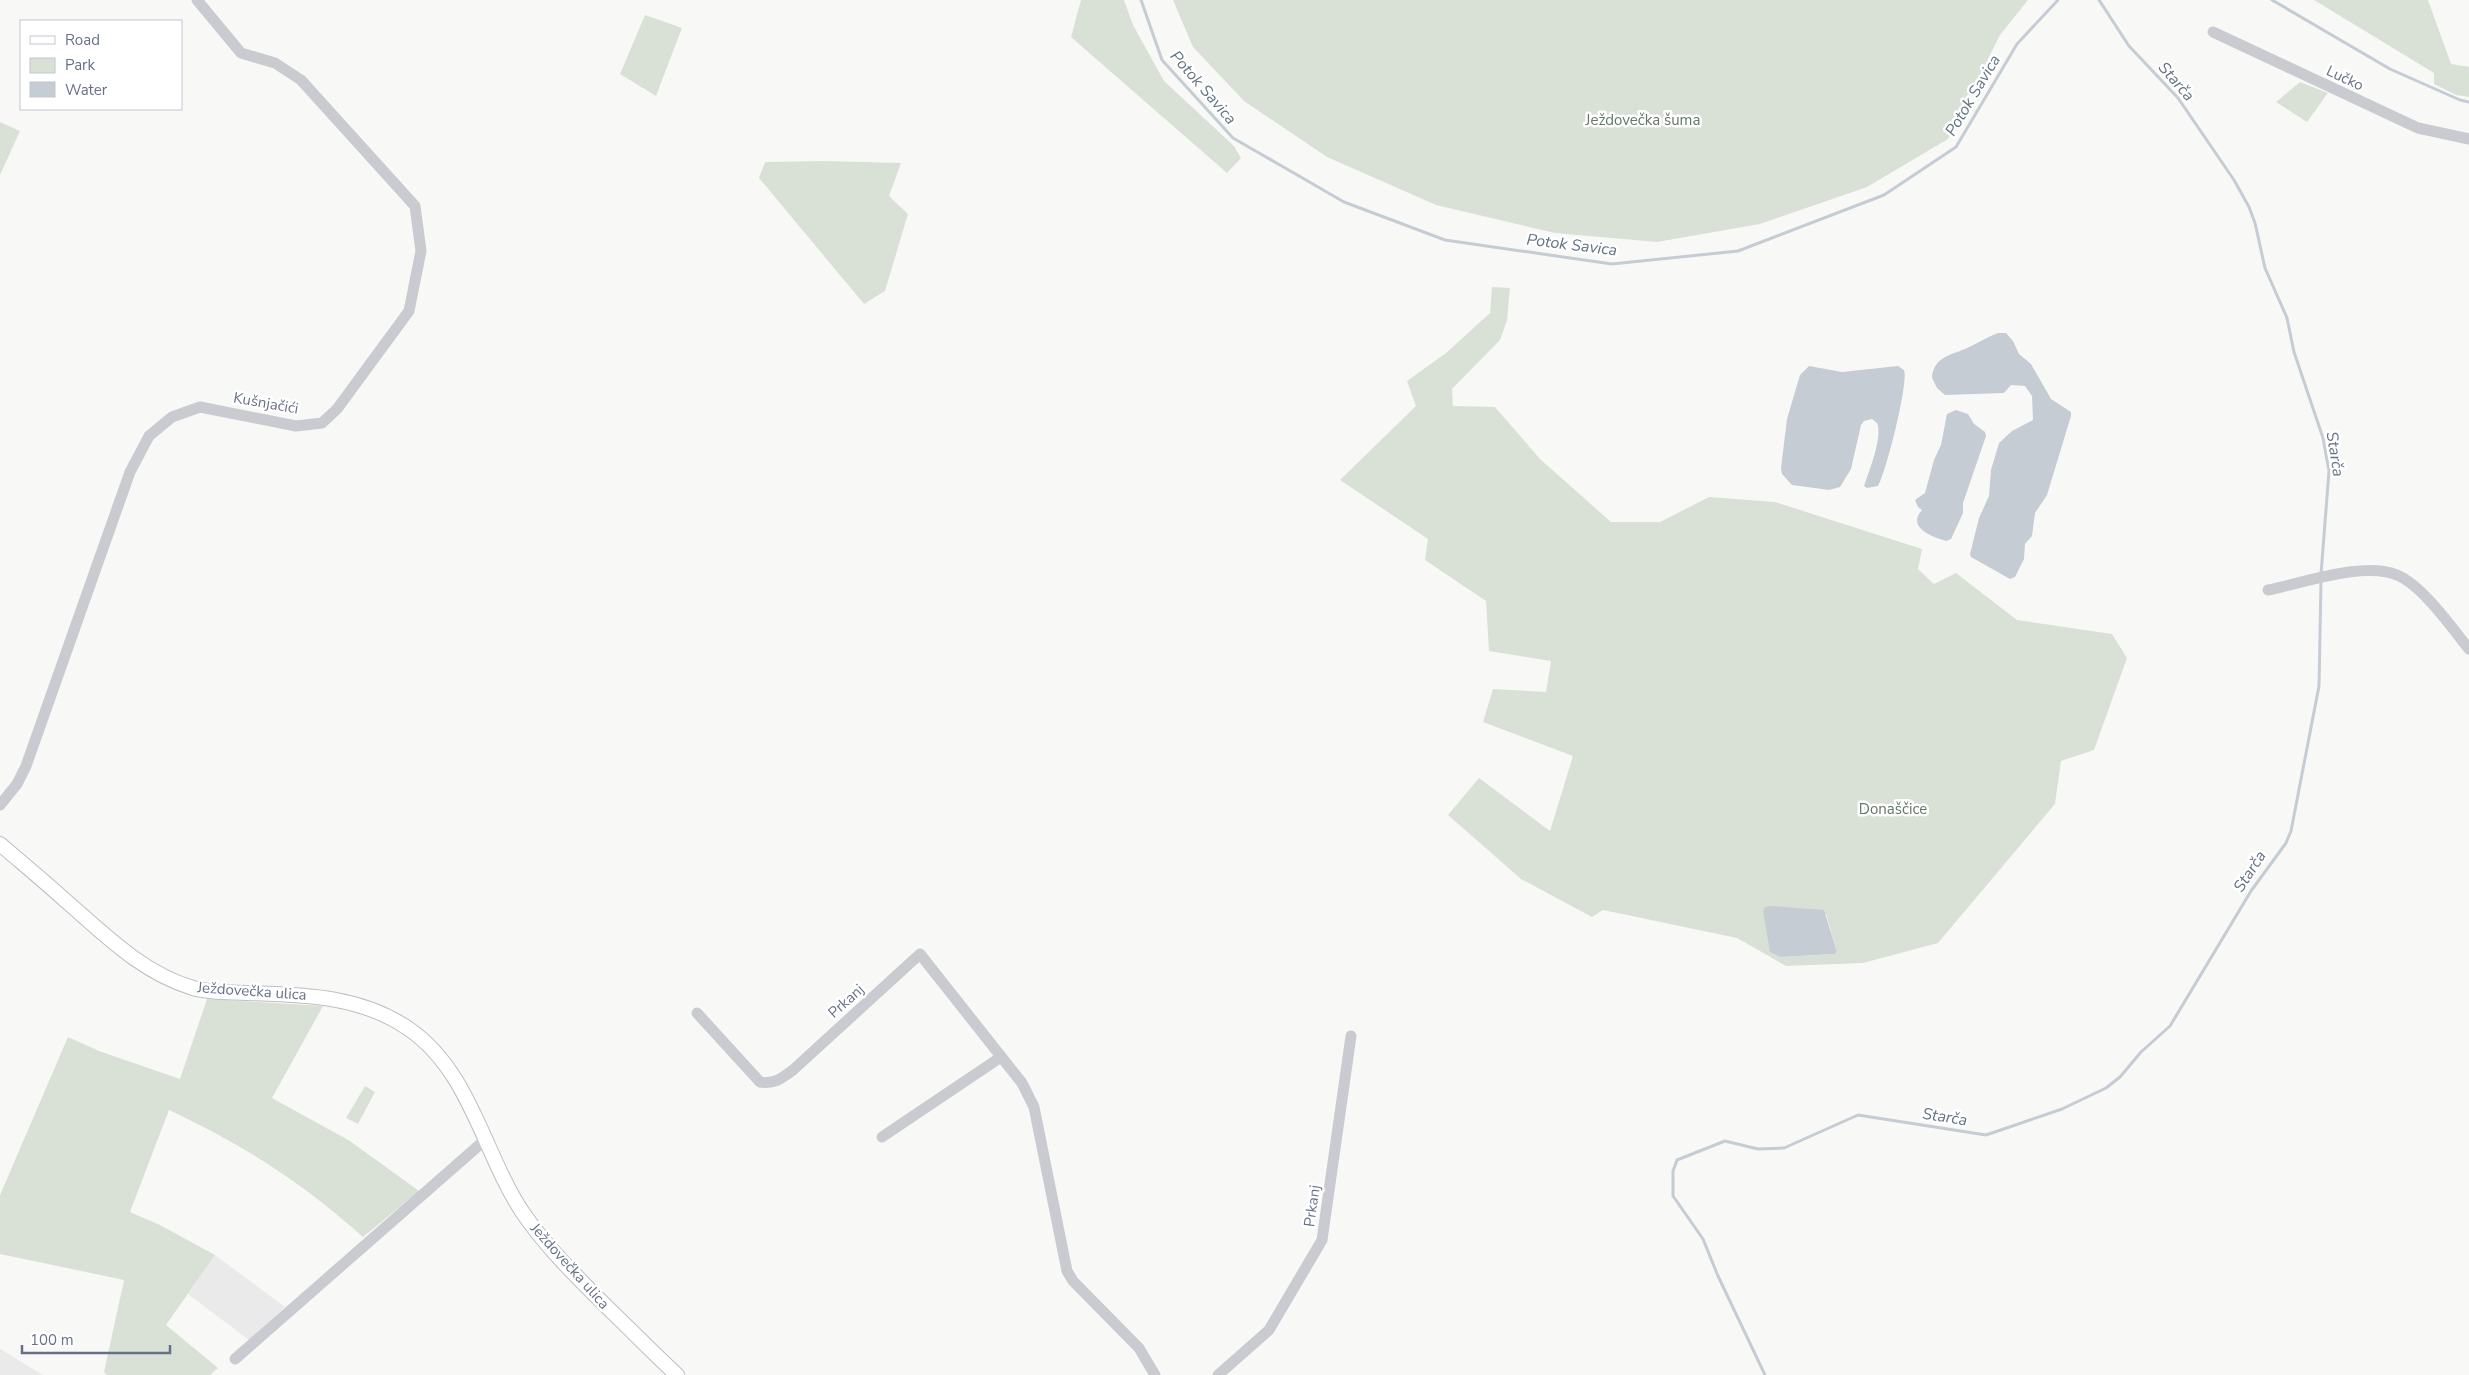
<svg xmlns="http://www.w3.org/2000/svg" width="2469" height="1375" viewBox="0 0 2469 1375" font-family="'Nunito Sans',sans-serif">
	<style>
		.built { fill: #e9eae9 }
		.green { fill: #d9e1d7; fill-rule: evenodd }
		.water { fill: #c5ccd4 }
		.lines { fill: none; stroke-linecap: round; stroke-linejoin: round }
		.stream { stroke: #c5ccd4; stroke-width: 3 }
		.major-casing { stroke: #bcbec4; stroke-width: 16 }
		.minor { stroke: #c9cbd0; stroke-width: 11 }
		.major { stroke: #fff; stroke-width: 14 }
		.labels { text-anchor: middle; stroke-width: 5; stroke-linejoin: round; paint-order: stroke }
		.street-label { font-size: 15px; fill: #667189; stroke: #fff }
		.park-label { font-size: 15px; fill: #617a62; stroke: #fff }
		.water-label { font-size: 16px; font-style: italic; fill: #627384; stroke: #fff }
	</style>
	<rect width="100%" height="100%" fill="#f8f9f6"/>
	<g class="built">
		<polygon points="215,1255 285,1307 249,1340 188,1294"/>
		<polygon points="0,1349 43,1375 0,1375"/>
	</g>
	<g class="green">
		<polygon points="1081,0 1124,0 1133,25 1164,81 1234,146 1241,158 1227,173 1071,37"/>
		<polygon points="1173,0 2028,0 2000,35 1948,139 1867,187 1760,224 1657,242 1555,233 1436,205 1327,157 1244,101 1193,47"/>
		<polygon points="2314,0 2428,0 2451,64 2469,67 2469,97 2456,95 2434,84 2434,73"/>
		<polygon points="645,15 682,28 656,96 620,74"/>
		<polygon points="2300,82 2328,93 2307,122 2276,102"/>
		<polygon points="0,122 20,131 0,175"/>
		<polygon points="824,161 901,163 889,196 908,214 885,291 864,304 759,178 765,162"/>
		<path d="M1492 287 1510 288 1507 320 1500 340 1452 389 1453 406 1495 407 1540 459 1611 522H1660L1709 497 1775 502 1922 549 1918 569 1934 584 1956 573 2017 620 2112 634 2127 658 2094 750 2061 761 2055 804 1938 943 1863 963 1786 966 1737 938 1603 910 1592 917 1521 879 1448 815 1479 778 1550 831 1573 756 1483 722 1493 689 1546 692 1551 661 1489 651 1486 601 1425 560 1428 539 1340 480 1416 406 1407 381 1446 353 1490 313ZM1826 914 1837 952 1836 954 1781 957Z"/>
		<path d="M207 999 323 1006 272 1098 350 1141 419 1191 363 1237C302 1182 243 1145 169 1110L130 1212 160 1225 215 1255 166 1325 218 1368 210 1375H107L104 1372 124 1280 0 1254V1195L68 1037 99 1051 180 1079Z"/>
		<polygon points="365,1086 375,1092 358,1124 346,1118"/>
	</g>
	<g class="water">
		<path d="M1998 333H2006L2013 341 2019 354 2031 364 2051 399 2071 412V416L2047 495 2035 513 2032 536 2025 544 2024 559 2015 577 2010 579 1971 557 1970 554 1979 518 1989 496 1991 470 1999 443 2012 431 2033 420 2032 396 2025 386 2011 385 2004 393 1945 395 1937 388 1932 378C1933 358 1950 355 1965 349 1976 344 1987 337 1998 333Z"/>
		<path d="M1809 366 1842 372 1898 366 1904 370C1909 382 1886 473 1878 486L1867 488 1864 486C1869 472 1883 436 1877 423L1872 419 1864 421 1861 425 1851 469 1840 487 1829 490 1792 485 1782 474 1781 468 1787 419 1800 375Z"/>
		<path d="M1956 410 1968 414 1974 424 1985 432 1986 436 1963 503V513L1951 539 1946 541C1932 537 1906 527 1922 510L1918 507 1915 500 1925 493 1934 460 1941 445 1947 414Z"/>
		<polygon points="1770,906 1824,910 1837,952 1835,954 1781,957 1770,952 1763,911 1765,907"/>
	</g>
	<g class="lines">
		<g class="stream">
			<polyline points="1141,0 1162,60 1233,138 1344,202 1445,240 1612,264 1738,251 1884,195 1956,147 2017,44 2058,0"/>
			<polyline points="2099,0 2129,46 2178,98 2234,180 2249,207 2255,223 2265,268 2287,318 2294,352 2323,438 2329,471 2321,574"/>
			<polyline points="2272,0 2390,69 2460,100 2469,102"/>
			<polyline points="1765,1375 1718,1276 1703,1239 1673,1196 1673,1171 1677,1160 1725,1141 1758,1149 1784,1148 1858,1115 1986,1135 2062,1109 2106,1088 2120,1077 2141,1052 2170,1026 2251,891 2286,843 2291,831 2319,686 2321,581"/>
		</g>
		<g class="major-casing">
			<path id="major" d="M0 844C22 863 44 881 66 901 104 934 142 973 193 988 210 993 229 992 247 993 304 995 360 995 409 1029 471 1072 483 1153 523 1213 547 1248 578 1278 608 1308 631 1330 653 1353 677 1375"/>
		</g>
		<g class="minor">
			<polyline points="2213,32 2418,128 2469,139"/>
			<path d="M2268 590C2303 583 2364 561 2397 575 2422 585 2452 628 2469 649"/>
			<polyline points="0,805 17,784 26,766 130,472 149,436 172,417 200,407 296,426 322,423 337,409 409,311 421,251 415,206 301,80 275,63 241,53 197,0"/>
			<path d="M697 1013 760 1082C775 1084 781 1079 793 1070L920 954 1022 1083 1034 1107 1067 1271 1073 1281 1139 1348 1155 1375"/>
			<polyline points="882,1137 1001,1057"/>
			<polyline points="235,1359 485,1140"/>
			<polyline points="1218,1375 1269,1330 1322,1240 1351,1036"/>
		</g>
		<use href="#major" class="major"/>
	</g>
	<g class="labels">
		<g class="street-label">
			<text transform="translate(2345 78) rotate(25)" y="5">Lučko</text>
			<text transform="translate(266 403) rotate(10)" y="5">Kušnjačići</text>
			<text transform="translate(252 991) rotate(4)" y="5">Ježdovečka ulica</text>
			<text transform="translate(846 1001) rotate(-42)" y="5">Prkanj</text>
			<text transform="translate(1312 1206) rotate(-82)" y="5">Prkanj</text>
			<text transform="translate(570 1266) rotate(48)" y="5">Ježdovečka ulica</text>
		</g>
		<g class="park-label">
			<text x="1643" y="125">Ježdovečka šuma</text>
			<text x="1893" y="814">Donaščice</text>
		</g>
		<g class="water-label">
			<text transform="translate(2177 81) rotate(49)" y="6">Starča</text>
			<text transform="translate(1204 87) rotate(49)" y="6">Potok Savica</text>
			<text transform="translate(1972 95) rotate(-59)" y="6">Potok Savica</text>
			<text transform="translate(1572 244) rotate(7)" y="6">Potok Savica</text>
			<text transform="translate(2336 454) rotate(81)" y="6">Starča</text>
			<text transform="translate(2249 871) rotate(-57)" y="6">Starča</text>
			<text transform="translate(1945 1116) rotate(9)" y="6">Starča</text>
		</g>
	</g>
	<rect x="20" y="20" width="162" height="90" fill="#ffffff" stroke="#c2c6d0"/>
	<rect x="30" y="36" width="25" height="8" fill="#ffffff" stroke="#c2c6d0"/>
	<text x="65" y="45" font-size="15" fill="#667189">Road</text>
	<rect x="30" y="58" width="25" height="15" fill="#d9e1d7" stroke="#c2c6d0"/>
	<text x="65" y="70" font-size="15" fill="#667189">Park</text>
	<rect x="30" y="82" width="25" height="15" fill="#c5ccd4" stroke="#c2c6d0"/>
	<text x="65" y="95" font-size="15" fill="#667189">Water</text>
	<path d="M22 1345v8h148v-8" fill="none" stroke="#667189" stroke-width="2.5"/>
	<text x="30" y="1345" font-size="15" fill="#667189" stroke="#ffffff" stroke-width="4" paint-order="stroke">100 m</text>
</svg>
